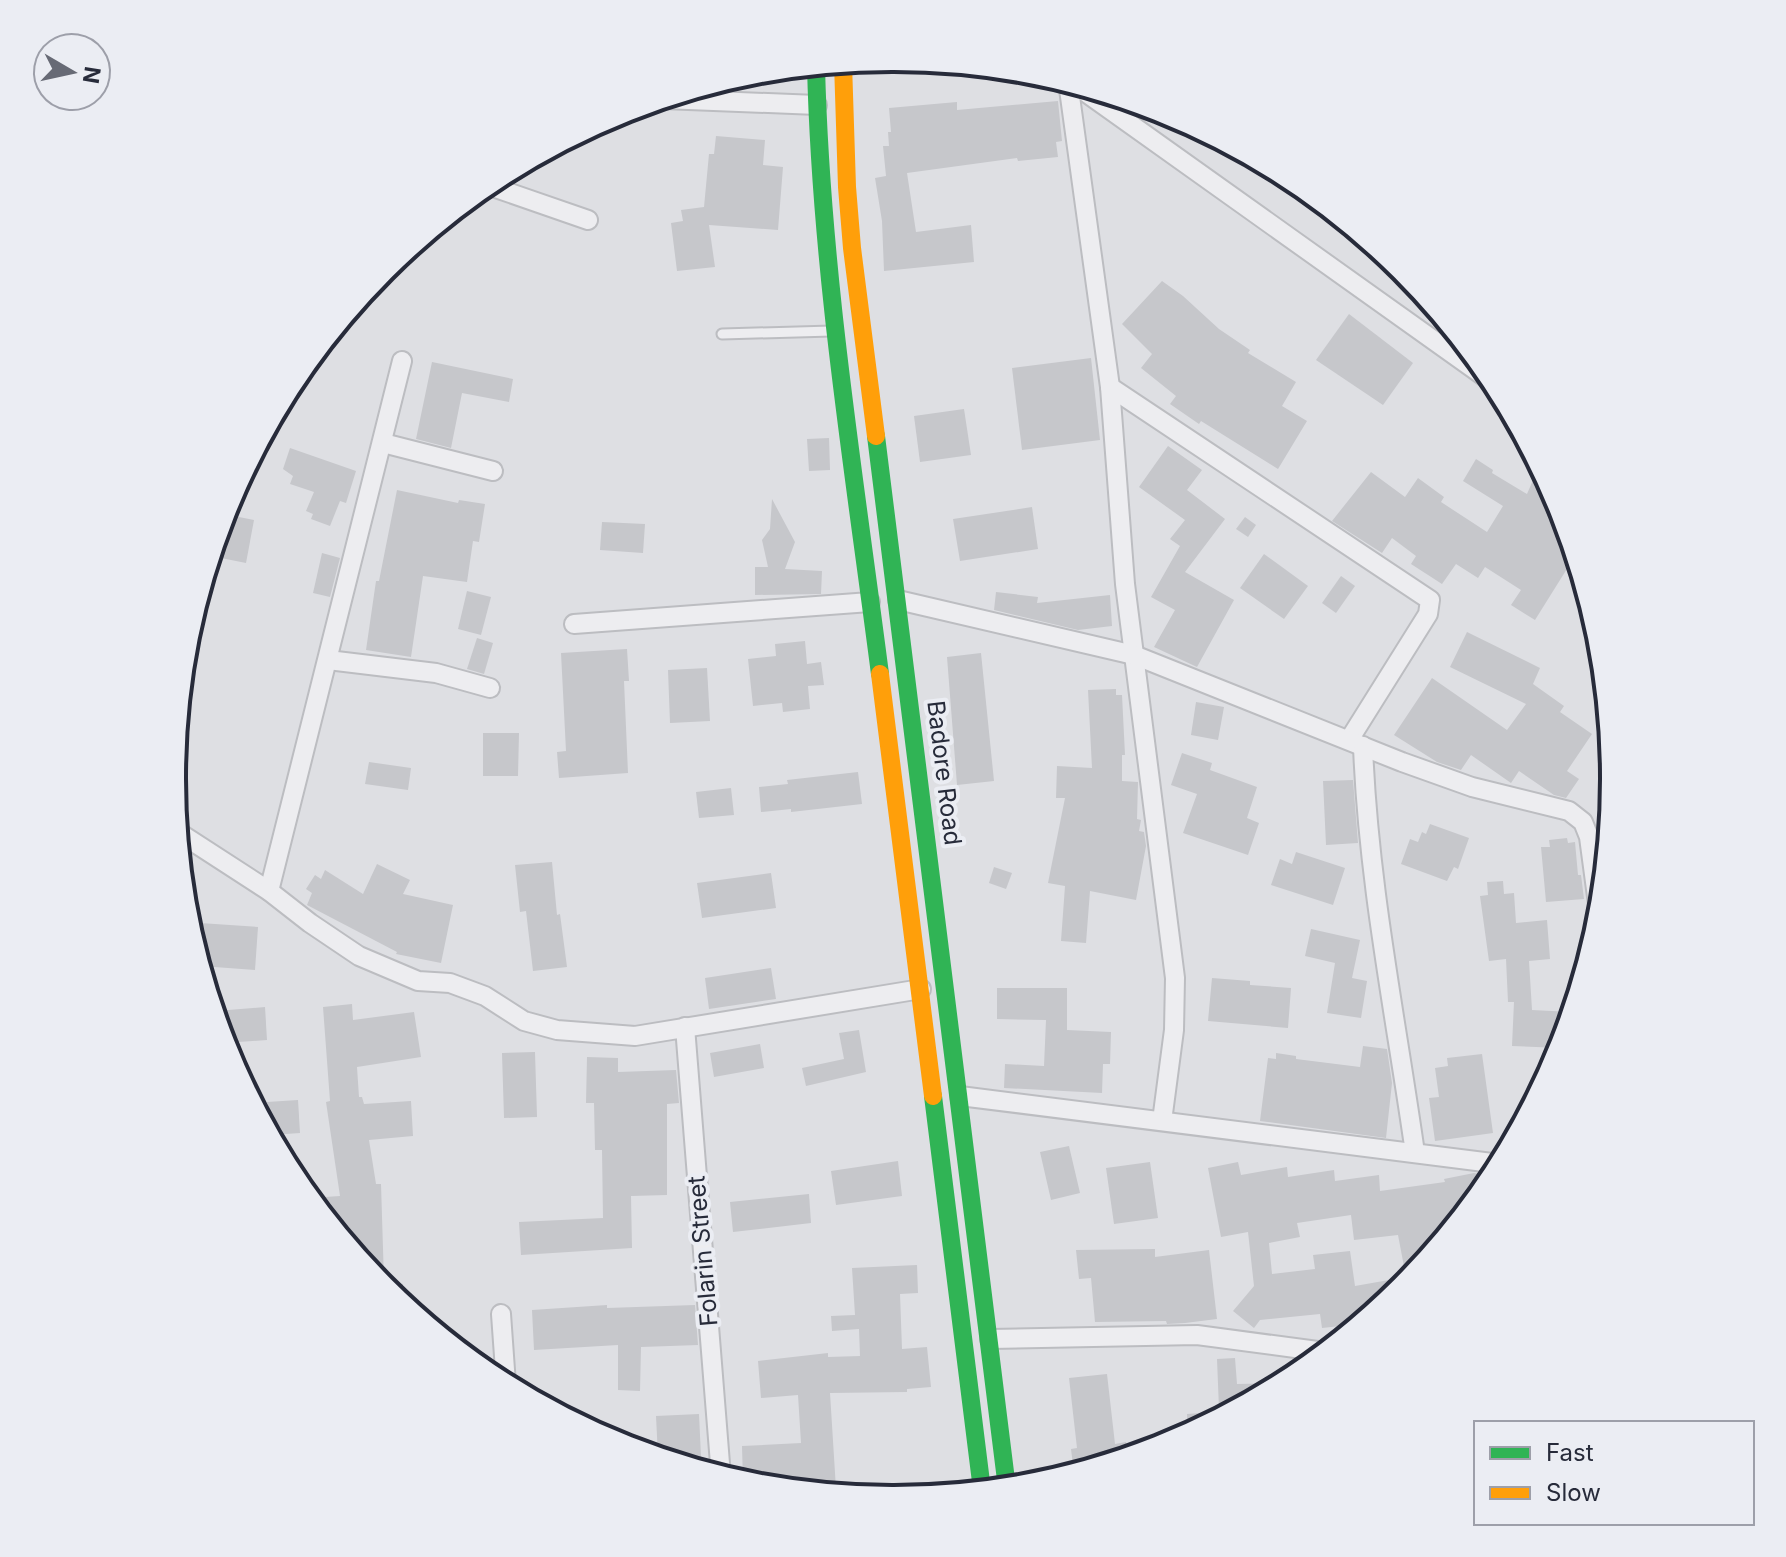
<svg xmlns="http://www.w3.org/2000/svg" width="1786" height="1557" viewBox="0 0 1786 1557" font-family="Inter,sans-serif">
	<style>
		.building { fill: #c6c7cb; fill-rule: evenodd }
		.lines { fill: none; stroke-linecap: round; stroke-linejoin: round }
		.lane-casing { stroke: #bcbdc1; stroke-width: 13 }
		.street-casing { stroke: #bcbdc1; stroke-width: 22 }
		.lane { stroke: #ededf0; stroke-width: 9 }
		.street { stroke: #ededf0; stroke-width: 18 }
		.fast { stroke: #30b455; stroke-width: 18 }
		.slow { stroke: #ff9f0a; stroke-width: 18 }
		.labels { text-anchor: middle; stroke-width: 8; stroke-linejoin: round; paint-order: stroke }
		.street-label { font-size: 24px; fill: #272b3a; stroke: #ebedf3 }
		.rim { fill: none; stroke: #272b3a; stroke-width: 4 }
	</style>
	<rect width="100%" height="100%" fill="#dedfe3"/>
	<g class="building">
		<polygon points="1058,101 1062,141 1056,142 1058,157 1018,161 1017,158 907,173 916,232 971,225 974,262 884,271 882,221 875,178 886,176 883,146 889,146 888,132 891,132 889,108 957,102 957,110"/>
		<polygon points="716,136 765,140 763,165 783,167 778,230 709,225 715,267 677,271 671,223 683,221 681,210 704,207 709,154 714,154"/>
		<polygon points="1162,281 1183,296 1219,329 1250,350 1248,353 1296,382 1282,406 1307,421 1278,469 1201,421 1199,424 1170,404 1176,396 1141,368 1152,354 1122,324"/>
		<polygon points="1349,314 1413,363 1383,405 1316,360"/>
		<polygon points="1091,358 1100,440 1022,450 1012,368"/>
		<polygon points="432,362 513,379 509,402 462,393 451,448 416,439"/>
		<polygon points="964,409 971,455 920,462 914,416"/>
		<polygon points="829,438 830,470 809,471 807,439"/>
		<polygon points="1168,446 1202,470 1187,490 1225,519 1185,572 1234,600 1197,667 1154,647 1175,610 1151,597 1180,546 1170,539 1185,520 1139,487"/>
		<polygon points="290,448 356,471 346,503 340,501 330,526 311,519 313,514 306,511 314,492 290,484 293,476 283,469"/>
		<polygon points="1476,459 1493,470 1492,473 1527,494 1539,466 1551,489 1546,503 1560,509 1575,556 1535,620 1511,605 1521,590 1485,567 1478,578 1456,564 1442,584 1411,564 1416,556 1392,538 1382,553 1332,521 1371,472 1405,497 1418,478 1444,497 1441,502 1487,532 1503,506 1463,481"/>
		<polygon points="397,490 458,503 459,500 485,504 479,542 473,541 467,582 423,576 411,657 366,650 376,581 379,581"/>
		<polygon points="772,499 795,542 785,569 822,571 821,594 755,595 755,567 768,567 762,540 770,529"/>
		<polygon points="1032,507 1038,549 960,561 953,519"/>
		<polygon points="224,514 254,520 246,563 211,556"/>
		<polygon points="1245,517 1256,525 1248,537 1236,529"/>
		<polygon points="602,522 645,524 643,553 600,550"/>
		<polygon points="322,553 340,558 330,597 313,593"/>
		<polygon points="1264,554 1308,586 1284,619 1240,588"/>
		<polygon points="1341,576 1355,586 1336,613 1322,603"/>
		<polygon points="467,591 491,597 481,635 458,629"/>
		<polygon points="996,592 1038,597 1037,603 1110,595 1112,626 1078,630 994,610"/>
		<polygon points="1467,632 1540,668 1533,684 1564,706 1560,712 1592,734 1567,771 1579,779 1566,798 1554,795 1519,771 1511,783 1471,755 1461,770 1437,762 1394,735 1432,678 1507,730 1526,704 1450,667"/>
		<polygon points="477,638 493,643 484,674 467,669"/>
		<polygon points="805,641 807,664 821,662 824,685 808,686 810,709 783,712 782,703 753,706 748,659 776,656 775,644"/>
		<polygon points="627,649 629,681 624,681 628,773 559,778 557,752 566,751 561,653"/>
		<polygon points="981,653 994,781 957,785 947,657"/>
		<polygon points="707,668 710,721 670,723 668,670"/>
		<polygon points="1116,689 1116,695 1122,695 1125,755 1122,755 1122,781 1138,782 1137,819 1141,820 1139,831 1144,832 1146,846 1136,900 1090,891 1086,943 1061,941 1065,886 1048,883 1065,798 1056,798 1057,766 1092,768 1088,690"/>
		<polygon points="1196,702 1224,707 1218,740 1191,735"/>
		<polygon points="483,733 519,733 518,776 483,776"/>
		<polygon points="1182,753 1212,763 1210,770 1257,787 1247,818 1259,823 1248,855 1183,833 1197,794 1171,785"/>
		<polygon points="369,762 411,768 408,790 365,784"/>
		<polygon points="858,772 862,804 791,812 791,809 761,812 759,787 788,784 787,780"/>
		<polygon points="1353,780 1358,843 1326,845 1323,781"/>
		<polygon points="731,788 734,815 699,818 696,792"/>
		<polygon points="1430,824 1469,838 1458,869 1454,867 1447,881 1401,864 1410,839 1418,842 1422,832 1426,834"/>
		<polygon points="1567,838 1568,843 1575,842 1578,875 1581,875 1584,899 1546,902 1541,847 1550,847 1549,840"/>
		<polygon points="1296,852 1345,868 1333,905 1271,885 1280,859 1292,864"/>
		<polygon points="552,862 557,915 560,914 567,967 533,971 526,911 520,912 515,865"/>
		<polygon points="377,864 410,880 403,894 453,905 441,963 396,954 397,952 307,905 312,893 306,889 315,875 321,879 325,870 363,894"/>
		<polygon points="994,867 1012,873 1006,889 989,883"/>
		<polygon points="771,873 776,908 702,918 697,883"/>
		<polygon points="1503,881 1504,894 1514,893 1516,923 1547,920 1550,959 1529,961 1532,1010 1571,1012 1560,1048 1512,1046 1514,1002 1508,1002 1506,959 1489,961 1480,896 1488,895 1487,882"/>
		<polygon points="200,923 258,927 255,970 201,966 198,957"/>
		<polygon points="1311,929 1360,940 1352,978 1367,981 1361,1018 1327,1013 1335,963 1305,956"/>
		<polygon points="771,968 776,999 709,1009 705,978"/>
		<polygon points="1212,978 1250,981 1250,985 1291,988 1288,1028 1208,1021"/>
		<polygon points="997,988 1067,988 1067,1030 1111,1032 1110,1064 1103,1064 1102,1093 1004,1088 1005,1064 1044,1066 1046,1020 997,1019"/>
		<polygon points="352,1004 353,1020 414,1012 421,1057 357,1067 359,1097 362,1097 364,1104 411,1101 413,1136 369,1140 376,1184 381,1184 384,1281 403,1284 400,1302 383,1288 310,1198 340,1196 326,1102 330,1101 323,1007"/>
		<polygon points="265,1007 267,1040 224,1043 216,1011"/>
		<polygon points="859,1030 866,1072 806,1086 802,1068 844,1059 839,1033"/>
		<polygon points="760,1044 764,1068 714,1077 710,1053"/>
		<polygon points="1363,1046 1387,1049 1392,1083 1386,1138 1260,1121 1268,1058 1276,1059 1276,1053 1296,1056 1296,1059 1360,1067"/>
		<polygon points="535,1052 537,1117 504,1118 502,1053"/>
		<polygon points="1482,1054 1493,1133 1435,1141 1429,1098 1439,1097 1435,1068 1448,1066 1447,1058"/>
		<polygon points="587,1057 618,1058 618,1072 676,1070 679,1103 667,1104 667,1195 631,1196 632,1248 521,1255 519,1222 603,1218 602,1150 595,1150 594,1103 586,1103"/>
		<polygon points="298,1100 300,1133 271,1135 267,1102"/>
		<polygon points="1069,1146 1080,1193 1051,1200 1040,1152"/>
		<polygon points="898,1161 902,1196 836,1205 831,1171"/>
		<polygon points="1150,1162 1158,1218 1114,1224 1106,1168"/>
		<path d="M1238 1162 1241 1175 1287 1167 1288 1177 1334 1170 1335 1181 1379 1175 1380 1191 1445 1182 1444 1179 1474 1173 1480 1174 1483 1190 1402 1288 1359 1324 1322 1328 1320 1314 1260 1320 1254 1328 1233 1311 1254 1286 1248 1232 1221 1237 1208 1168ZM1351 1215 1354 1240 1398 1235 1406 1277 1355 1286 1350 1251 1313 1255 1315 1269 1272 1274 1269 1243 1300 1237 1297 1223Z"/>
		<polygon points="809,1194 811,1223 733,1232 730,1202"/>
		<polygon points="1155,1249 1155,1257 1209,1250 1217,1319 1185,1323 1167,1324 1166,1321 1095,1322 1091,1278 1079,1279 1076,1250"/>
		<polygon points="917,1265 918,1293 900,1294 902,1349 927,1347 931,1387 907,1389 907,1392 830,1393 836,1489 802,1490 743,1482 742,1446 801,1443 798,1395 761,1398 758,1361 828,1353 828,1357 860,1356 859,1329 832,1331 831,1316 855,1315 852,1268"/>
		<polygon points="607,1305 607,1308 695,1305 698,1345 641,1347 640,1391 618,1390 618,1345 534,1350 532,1310"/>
		<polygon points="1235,1358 1237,1384 1283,1383 1236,1408 1219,1409 1217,1359"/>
		<polygon points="1107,1374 1115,1444 1126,1442 1128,1457 1074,1473 1071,1449 1077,1448 1069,1378"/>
		<polygon points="1230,1411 1188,1434 1187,1414"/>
		<polygon points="699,1414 701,1457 658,1456 656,1416"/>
	</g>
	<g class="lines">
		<g class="lane-casing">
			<polyline id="lane" points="722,334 832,331"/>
		</g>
		<g class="street-casing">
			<g id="street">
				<polyline points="1068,82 1110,387 1125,584 1175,978 1174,1030 1162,1121"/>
				<polyline points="1074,84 1495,384"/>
				<polyline points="663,99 817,105"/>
				<polyline points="487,185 588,220"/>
				<polyline points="1110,387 1430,600 1428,614 1349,740"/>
				<polyline points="383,443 493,471"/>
				<polyline points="898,600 1134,655 1402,762 1472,787 1569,811 1583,822 1589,837 1600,919"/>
				<polyline points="574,624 870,602"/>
				<polyline points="328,660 436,673 490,688"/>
				<path d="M1363 746C1368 883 1396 1018 1415 1153"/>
				<polyline points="178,832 269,891 310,923 359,956 418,981 450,983 485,996 524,1021 557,1030 635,1036 921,989"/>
				<polyline points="269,891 402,361"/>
				<polyline points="685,1027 721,1476"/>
				<polyline points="960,1096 1500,1164"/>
				<polyline points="501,1314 506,1384"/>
				<polyline points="990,1339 1197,1335 1325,1352"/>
			</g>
		</g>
		<use href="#lane" class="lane"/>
		<use href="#street" class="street"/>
		<g class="fast">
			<path d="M816 66C821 271 854 472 880 674"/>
			<polyline points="876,436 1007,1488"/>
			<polyline points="933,1096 982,1490"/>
		</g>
		<g class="slow">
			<polyline points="843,63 847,187 852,248 876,436"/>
			<polyline points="880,674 933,1096"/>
		</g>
	</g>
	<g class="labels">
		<g class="street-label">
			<text transform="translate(944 773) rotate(83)" y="8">Badore Road</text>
			<text transform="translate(703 1251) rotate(-95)" y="8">Folarin Street</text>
		</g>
	</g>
	<path d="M0 0H1786V1557H0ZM892 72H894A706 706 0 0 1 1600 778V779A706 706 0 0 1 894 1485H892A706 706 0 0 1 186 779V778A706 706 0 0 1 892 72Z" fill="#ebedf3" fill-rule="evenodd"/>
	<path class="rim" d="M892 72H894A706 706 0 0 1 1600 778V779A706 706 0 0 1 894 1485H892A706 706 0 0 1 186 779V778A706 706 0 0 1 892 72Z"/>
	<rect x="1474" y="1421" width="280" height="104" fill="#ebedf3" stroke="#9d9fa9" stroke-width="2"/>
	<rect x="1490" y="1447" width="40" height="12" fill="#30b455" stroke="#9d9fa9" stroke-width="2"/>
	<text x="1546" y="1461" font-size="24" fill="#272b3a">Fast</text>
	<rect x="1490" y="1487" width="40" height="12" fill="#ff9f0a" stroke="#9d9fa9" stroke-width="2"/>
	<text x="1546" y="1501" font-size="24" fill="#272b3a">Slow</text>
	<g transform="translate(72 72) rotate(99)"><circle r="38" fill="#ebedf3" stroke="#9d9fa9" stroke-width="2"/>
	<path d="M0-6L14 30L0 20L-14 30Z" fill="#676a75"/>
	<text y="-12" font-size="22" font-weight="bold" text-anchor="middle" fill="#272b3a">N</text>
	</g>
</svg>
